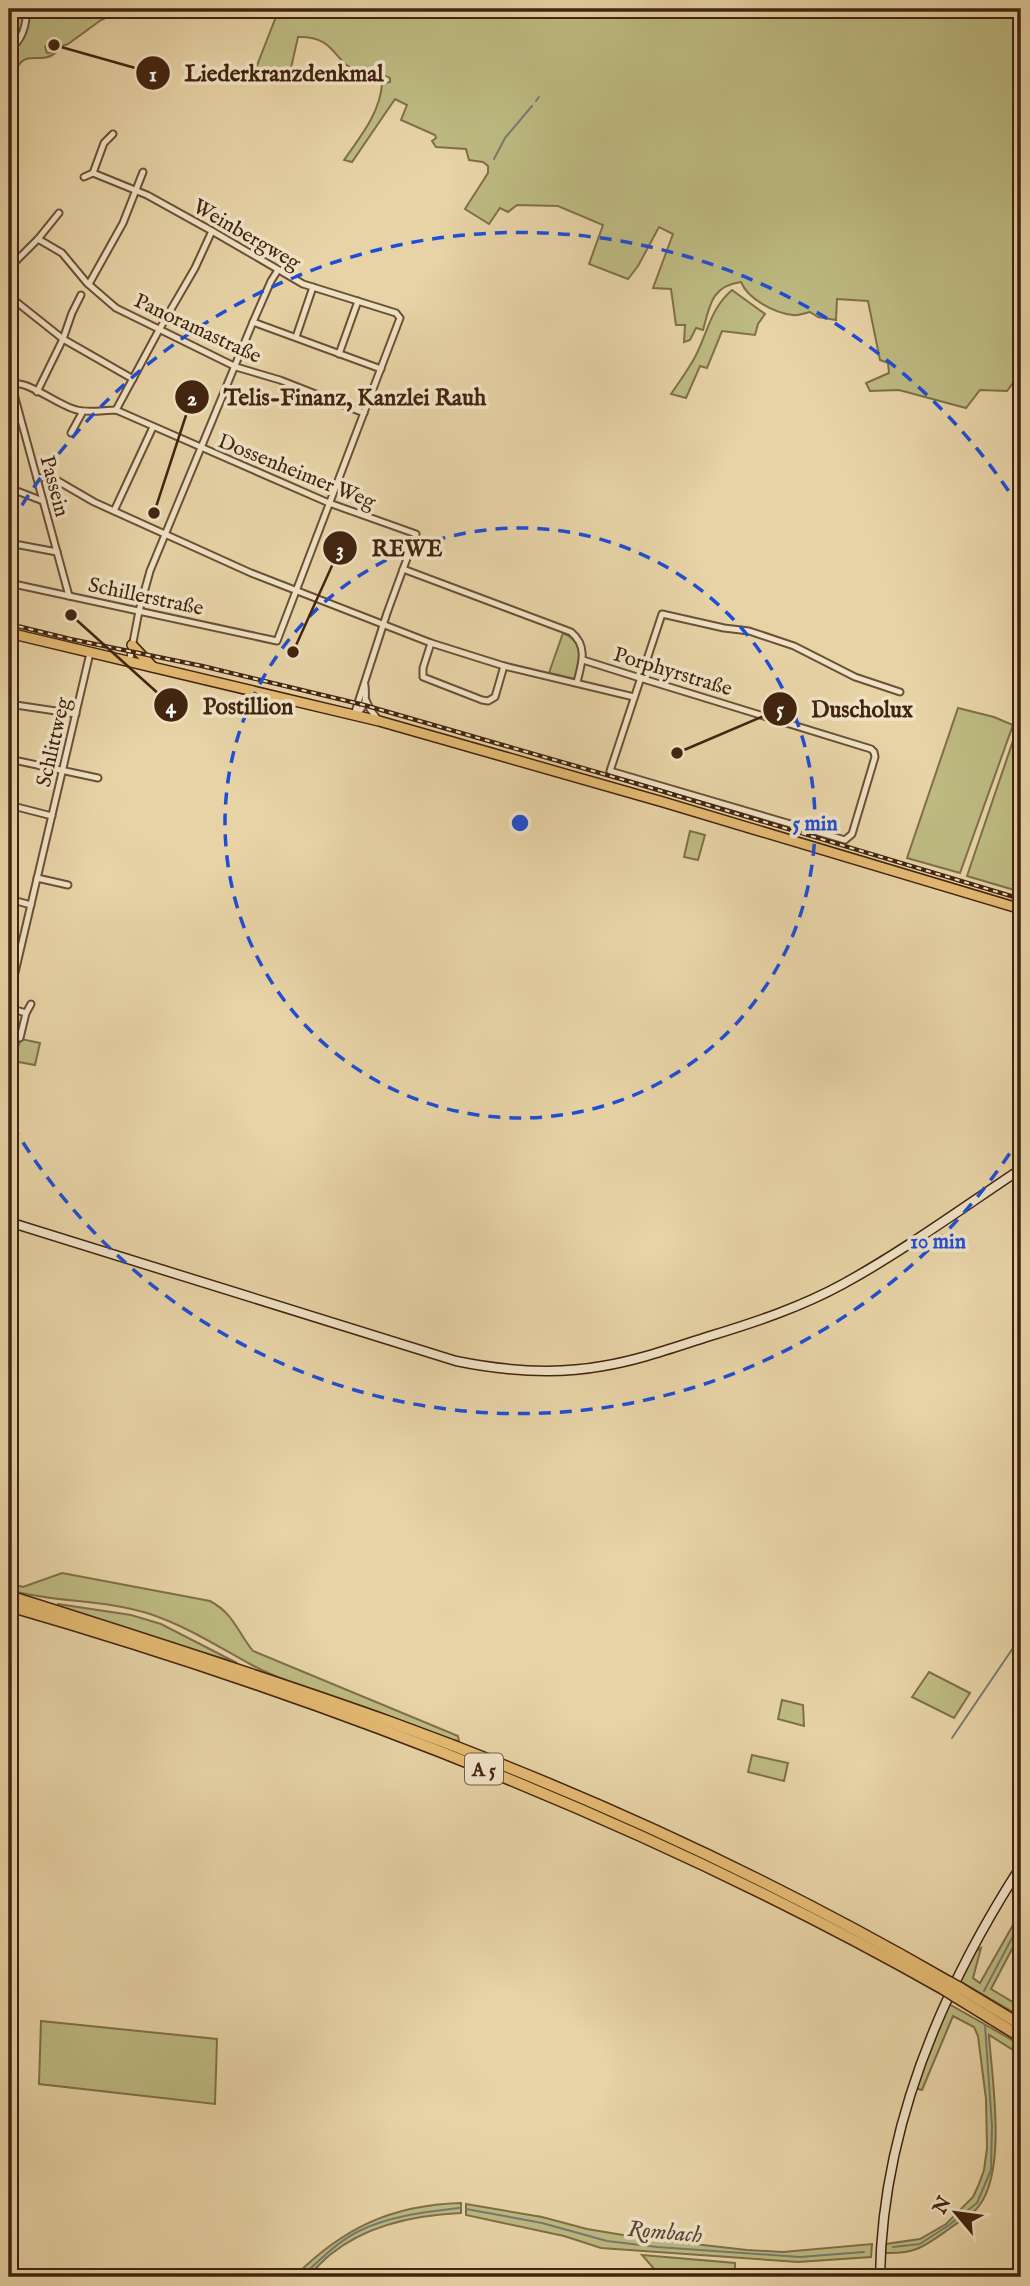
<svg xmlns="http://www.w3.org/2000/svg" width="1030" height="2286" viewBox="0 0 1030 2286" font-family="'IM FELL English',serif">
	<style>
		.green { fill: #bdba82; stroke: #806f48; stroke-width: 2 }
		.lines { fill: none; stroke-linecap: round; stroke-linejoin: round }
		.stream { stroke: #777b71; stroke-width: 2 }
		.street-casing { stroke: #6b5035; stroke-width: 9 }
		.secondary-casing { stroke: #42240f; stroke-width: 11 }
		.primary-casing { stroke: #42240f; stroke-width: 12 }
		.highway-casing { stroke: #42240f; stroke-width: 13 }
		.street { stroke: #efe2c5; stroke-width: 5 }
		.secondary { stroke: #efe2c5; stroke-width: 8 }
		.primary { stroke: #e4ba73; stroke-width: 9 }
		.highway { stroke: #e4ba73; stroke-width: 10 }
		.rail-casing { stroke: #42240f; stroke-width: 4.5 }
		.rail { stroke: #efe2c5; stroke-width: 2; stroke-dasharray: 5; stroke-linecap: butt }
		.highway-bridge-casing { stroke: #42240f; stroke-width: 13; stroke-linecap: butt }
		.highway-bridge { stroke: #e4ba73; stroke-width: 10 }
		.ring { fill: none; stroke: #1d4ed8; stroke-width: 3.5; stroke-dasharray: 12 9 }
		.labels { text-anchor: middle; stroke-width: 7; stroke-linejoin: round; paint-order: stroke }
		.shield { fill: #efe2c5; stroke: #765d46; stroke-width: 2 }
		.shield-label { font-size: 19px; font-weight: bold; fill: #42240f }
		.street-label { font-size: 21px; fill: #42240f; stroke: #efe2c5 }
		.water-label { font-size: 23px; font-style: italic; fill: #584838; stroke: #efe2c5 }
		.centre { fill: #1d4ed8; stroke: #efe2c5; stroke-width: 3.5 }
		.ring-label { font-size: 21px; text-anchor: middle; font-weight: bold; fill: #1d4ed8; stroke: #efe2c5; stroke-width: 7; stroke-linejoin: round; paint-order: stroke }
		.leader { fill: none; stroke: #42240f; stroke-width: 2.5 }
		.callout-dot { fill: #42240f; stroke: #efe2c5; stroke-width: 2.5 }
		.mark-label { font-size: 21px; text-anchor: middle; font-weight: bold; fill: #fff }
		.callout-label { font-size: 23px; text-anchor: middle; font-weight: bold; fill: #42240f; stroke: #efe2c5; stroke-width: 7; stroke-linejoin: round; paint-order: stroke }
	</style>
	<rect width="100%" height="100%" fill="#e7d3a6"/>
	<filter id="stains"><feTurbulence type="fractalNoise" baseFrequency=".00286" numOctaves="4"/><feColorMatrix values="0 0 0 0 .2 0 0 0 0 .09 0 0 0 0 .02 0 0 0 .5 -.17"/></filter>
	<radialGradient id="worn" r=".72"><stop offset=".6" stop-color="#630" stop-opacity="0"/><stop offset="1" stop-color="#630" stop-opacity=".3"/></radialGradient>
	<g class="green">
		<path d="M9 9H126L101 20 68 44 53 49 47 45 45 47 47 53 56 52C44 65 28 50 18 66 13 75 12 88 9 99Z"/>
		<path d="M279 9H1021V379H1016L1007 391 980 390 966 408 899 390 870 391 866 383 889 373 888 363 880 360 868 301 837 299 836 320 818 317 810 312C805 313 798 316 793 315 774 313 748 299 741 282 712 286 710 304 703 330L696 328 690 340 684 342 685 325H676L671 289 653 288 673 234 659 227 638 266 628 279 589 264 603 225 558 206 517 205 508 212 500 208 489 224 465 209 488 173V166L483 162 469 160 466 149 436 147 432 141 436 138 435 135 401 120 407 105 395 99 352 162 344 160C360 137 380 113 382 84L390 82V78C380 72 368 76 358 72 332 61 336 36 298 37L289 77 256 68Z"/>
		<path d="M732 290 765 314 758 324 755 335 722 331 707 368 700 366 686 398 671 394C679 382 688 370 695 357 708 332 710 309 732 290Z"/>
		<path d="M563 633C585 642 580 660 575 679L549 673Z"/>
		<polygon points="958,708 994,717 1013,725 960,873 907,858"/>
		<polygon points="1017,729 1021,732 1021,892 967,876"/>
		<polygon points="690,831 705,835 698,860 684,857"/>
		<polygon points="21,1039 40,1043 35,1065 13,1061"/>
		<path d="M62 1573 210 1601C234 1614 237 1631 253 1651L458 1736 459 1741C439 1738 423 1729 404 1722 353 1702 298 1689 250 1664 217 1646 186 1626 150 1614 104 1599 55 1603 9 1590V1583L23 1587Z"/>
		<polygon points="58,1604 131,1615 161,1624 237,1663 57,1608"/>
		<polygon points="929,1672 970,1693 954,1718 912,1697"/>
		<polygon points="782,1700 803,1705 804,1726 778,1719"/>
		<polygon points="752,1755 788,1763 784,1781 748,1772"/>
		<polygon points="1021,1911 1021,1932 991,1989 1021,2007 1021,2017 960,1981 975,1951 981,1948 973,1978 980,1983"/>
		<path d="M949 2004 1021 2045V2055L989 2035C992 2081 1007 2169 979 2206 972 2216 959 2221 949 2229 925 2246 916 2254 885 2253L886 2244 920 2239 946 2224 973 2197 979 2184 984 2170 987 2148 986 2099 978 2036 974 2027 953 2016 922 2090 915 2088Z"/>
		<polygon points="41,2021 217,2039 215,2104 39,2084"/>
		<path d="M461 2203V2213C416 2215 367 2225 331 2254 322 2261 315 2270 307 2277H294C343 2228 391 2205 461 2203Z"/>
		<polygon points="466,2204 542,2217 587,2229 641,2238 747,2250 783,2252 872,2244 871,2257 798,2262 601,2248 564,2236 466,2215"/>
		<polygon points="642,2255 735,2263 735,2277 668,2277 655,2270"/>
	</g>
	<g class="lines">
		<g class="stream">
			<polyline points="536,101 539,97"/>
			<polyline points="494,159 505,138 532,106"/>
			<polyline points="1020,1372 1021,1370"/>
			<polyline points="1014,1646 1021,1636"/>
			<polyline points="952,1738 1013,1648"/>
			<polyline points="984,1991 1021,1921"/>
			<polyline points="466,2209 542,2223 607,2241 657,2247 800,2257 864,2252"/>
			<polyline points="893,2247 920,2244 949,2225 977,2203 991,2170 992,2126 985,2025"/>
			<path d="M301 2277C319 2261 336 2243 357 2232 389 2216 425 2212 460 2208"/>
		</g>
		<g class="street-casing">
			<g id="street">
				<path d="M9 50C23 40 26 25 27 9"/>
				<polyline points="93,173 104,143 113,134"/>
				<polyline points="38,239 62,253 87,283 116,308 236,367 280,380 364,413"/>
				<polyline points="9,268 38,239 59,213"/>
				<polyline points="89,284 123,223 143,172"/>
				<polyline points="9,296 63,339 133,379"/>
				<polyline points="253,322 381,369"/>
				<polyline points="296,337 313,287"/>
				<polyline points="339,354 358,301"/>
				<polyline points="9,376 69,596"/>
				<path d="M11 384C29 380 58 406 77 410 89 413 104 410 116 410L329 503 416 534 387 613 354 715"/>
				<polyline points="37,392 63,339 72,313 81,295"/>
				<polyline points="116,410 159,330 195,268 212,231"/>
				<polyline points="71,433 82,413 80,411"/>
				<polyline points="37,478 51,477 94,502 251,573 431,643 504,666 634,697"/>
				<polyline points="9,488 43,501"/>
				<polyline points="114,511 153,427"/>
				<polyline points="9,543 57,552"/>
				<path d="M403 569 571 632C588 646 582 663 577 682"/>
				<polyline points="9,583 277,641 400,318 396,313 303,284 212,231 147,195 93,173 84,177"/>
				<polyline points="431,643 423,668 423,677 482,700 488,701 495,697 504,666"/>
				<path d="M583 660C602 666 621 672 640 678 717 701 794 725 871 749L874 752 875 757 852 834 845 840 610 771 662 614 724 628 749 631 794 646 855 677 900 692"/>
				<polyline points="129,663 139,611 150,571 253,322 271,281 278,270"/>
				<polyline points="366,700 370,709 379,721"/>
				<polyline points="9,704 76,714"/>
				<path d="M354 715C367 707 366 699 365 685"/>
				<polyline points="9,759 98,778"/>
				<polyline points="9,805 52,816"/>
				<polyline points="37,878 68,885"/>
				<polyline points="9,899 31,905"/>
				<polyline points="9,998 90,653"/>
				<polyline points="9,1008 26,1013"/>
				<polyline points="20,1038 26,1013 31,1004"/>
				<polyline points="9,1080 11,1080 9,1090"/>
			</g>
		</g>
		<g class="secondary-casing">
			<g id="secondary">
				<path d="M9 1222 456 1361C505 1371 554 1375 603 1366 640 1360 675 1347 710 1336 756 1322 801 1307 843 1284 905 1250 962 1208 1021 1169"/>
				<path d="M880 2277C882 2128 941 1990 1021 1866"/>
			</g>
		</g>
		<g class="primary-casing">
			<g id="primary">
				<polyline points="9,633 379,721 663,802 1021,909"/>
				<polyline points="132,645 153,667"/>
			</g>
		</g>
		<g class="highway-casing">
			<g id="highway">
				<path d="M9 1596C136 1636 264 1677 390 1722 583 1792 771 1879 949 1982"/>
				<path d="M9 1606C334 1700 650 1823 945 1990"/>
				<polyline points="960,1988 1021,2025"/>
				<polyline points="956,1997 1021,2037"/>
			</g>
		</g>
		<use href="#street" class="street"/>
		<use href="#secondary" class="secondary"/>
		<use href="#primary" class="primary"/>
		<use href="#highway" class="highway"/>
		<g class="rail-casing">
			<polyline id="rail" points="9,624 70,639 202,666 364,705 638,784 1021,899"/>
		</g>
		<use href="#rail" class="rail"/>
		<g class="highway-bridge-casing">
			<g id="highway-bridge">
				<polyline points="949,1982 960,1988"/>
				<polyline points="945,1990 956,1997"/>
			</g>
		</g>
		<use href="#highway-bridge" class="highway-bridge"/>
	</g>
	<g class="ring">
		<circle cx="520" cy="823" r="295"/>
		<path d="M1021 1136A591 591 0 0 1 11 1123M11 523A591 591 0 0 1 1021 510"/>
	</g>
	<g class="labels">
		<rect class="shield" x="465" y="1753.5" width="38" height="31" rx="5"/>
		<g class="shield-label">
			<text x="484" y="1776">A 5</text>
		</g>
		<g class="street-label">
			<text transform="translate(247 234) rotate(30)" y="7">Weinbergweg</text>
			<text transform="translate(198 328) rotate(25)" y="7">Panoramastraße</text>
			<text transform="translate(297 471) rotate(22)" y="7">Dossenheimer Weg</text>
			<text transform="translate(55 486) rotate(75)" y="7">Passein</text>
			<text transform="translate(146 596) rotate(12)" y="7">Schillerstraße</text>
			<text transform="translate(673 671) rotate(17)" y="7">Porphyrstraße</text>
			<text transform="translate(53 742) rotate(-77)" y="7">Schlittweg</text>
		</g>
		<g class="water-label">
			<text transform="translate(665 2231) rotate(5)" y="8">Rombach</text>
		</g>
	</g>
	<circle cx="520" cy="823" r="10" class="centre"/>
	<g class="ring-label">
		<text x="815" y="830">5 min</text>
		<text x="938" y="1248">10 min</text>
	</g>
	<path class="leader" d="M54 45L153 73M154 513L192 397M293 652L340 548M71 615L171 705M677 753L780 709"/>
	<g class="callout-dot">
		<circle cx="54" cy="45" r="7"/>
		<circle cx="154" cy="513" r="7"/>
		<circle cx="293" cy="652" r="7"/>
		<circle cx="71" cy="615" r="7"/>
		<circle cx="677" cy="753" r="7"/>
		<circle cx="153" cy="73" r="18"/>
		<circle cx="192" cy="397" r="18"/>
		<circle cx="340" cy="548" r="18"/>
		<circle cx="171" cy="705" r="18"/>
		<circle cx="780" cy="709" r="18"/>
	</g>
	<g class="mark-label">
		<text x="153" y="81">1</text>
		<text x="192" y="405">2</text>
		<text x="340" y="556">3</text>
		<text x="171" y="713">4</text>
		<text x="780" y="716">5</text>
	</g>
	<g class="callout-label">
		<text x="284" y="81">Liederkranzdenkmal</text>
		<text x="355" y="405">Telis-Finanz, Kanzlei Rauh</text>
		<text x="407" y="556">REWE</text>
		<text x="248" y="714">Postillion</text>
		<text x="862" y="717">Duscholux</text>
	</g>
	<rect width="1030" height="2286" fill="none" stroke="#e7d3a6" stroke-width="35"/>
	<rect x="10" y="10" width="1009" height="2265" fill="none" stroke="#42240f" stroke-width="3.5"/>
	<rect x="18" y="18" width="995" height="2251" fill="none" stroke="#42240f" stroke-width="2"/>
	<g transform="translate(956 2213) rotate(299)" stroke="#efe2c5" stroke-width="5" paint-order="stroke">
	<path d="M0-5L12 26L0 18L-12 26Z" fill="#42240f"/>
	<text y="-10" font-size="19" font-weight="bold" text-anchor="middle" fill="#42240f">N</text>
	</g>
	<rect width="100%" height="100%" filter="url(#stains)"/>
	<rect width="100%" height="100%" fill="url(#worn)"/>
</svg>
